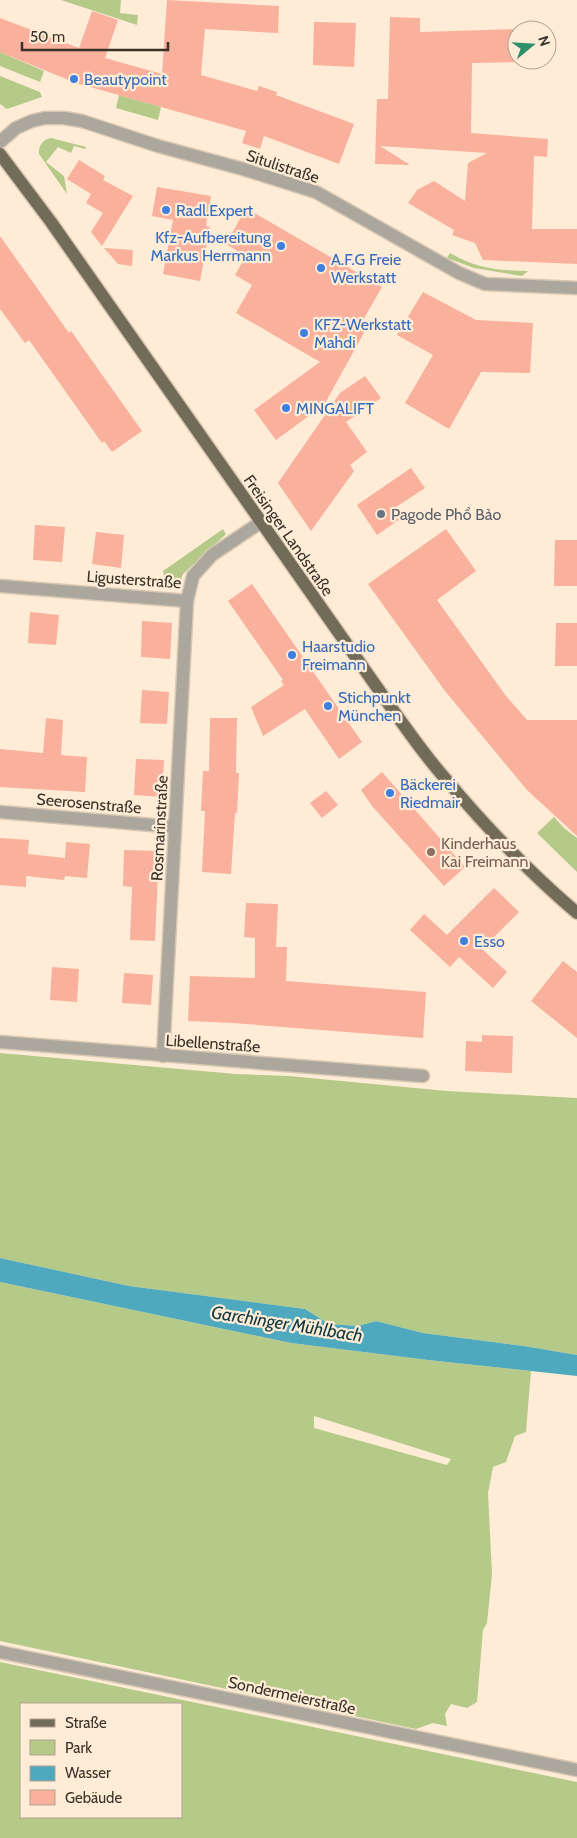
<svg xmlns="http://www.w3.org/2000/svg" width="577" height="1838" viewBox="0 0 577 1838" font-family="Cabin,sans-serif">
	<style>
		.green { fill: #b5ca88; fill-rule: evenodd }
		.water { fill: #4fa9be }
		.building { fill: #f9b09c }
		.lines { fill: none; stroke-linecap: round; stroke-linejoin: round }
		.minor-casing { stroke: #d7c7b3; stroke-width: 15 }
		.major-casing { stroke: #d7c7b3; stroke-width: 15 }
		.minor { stroke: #aba79c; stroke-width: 12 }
		.major { stroke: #726b57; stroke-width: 12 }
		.shop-dot { fill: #3f7fe0; stroke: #ffecd6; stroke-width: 2 }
		.worship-dot { fill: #6b7280; stroke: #ffecd6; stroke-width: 2 }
		.education-dot { fill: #8d6e63; stroke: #ffecd6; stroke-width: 2 }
		.labels { text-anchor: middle; stroke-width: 4.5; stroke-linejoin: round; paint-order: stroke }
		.shop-label { font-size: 16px; fill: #366cbe; stroke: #ffecd6; text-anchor: start }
		.street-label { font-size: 16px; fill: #393229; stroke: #ffecd6 }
		.worship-label { font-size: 16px; fill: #5b616d; stroke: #ffecd6; text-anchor: start }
		.education-label { font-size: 16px; fill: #785e54; stroke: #ffecd6; text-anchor: start }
		.water-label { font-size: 18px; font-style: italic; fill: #0d3841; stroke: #ffecd6 }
	</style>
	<rect width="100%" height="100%" fill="#ffecd6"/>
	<g class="green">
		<polygon points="61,0 121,0 120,13 138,15 137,25"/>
		<polygon points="0,52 44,71 40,82 0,66"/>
		<polygon points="0,76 40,92 42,97 7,109 0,104"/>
		<polygon points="119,95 161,107 158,120 116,108"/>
		<path d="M51 138 86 147 85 149 74 146 71 153 58 147 46 162 64 176 67 194 39 154C38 146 43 139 51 138Z"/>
		<path d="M450 253C475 268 499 271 528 271L522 276 474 268 447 258Z"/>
		<polygon points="223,529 226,534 183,574 180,582 175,587 166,586 163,571"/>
		<polygon points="554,817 564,828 577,838 577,872 537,833"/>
		<polygon points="0,1053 236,1074 289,1076 447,1091 577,1098 577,1355 524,1346 423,1333 376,1321 358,1326 329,1324 305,1309 129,1286 0,1258"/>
		<path d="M0 1282 291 1343 428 1360 531 1371 526 1432 515 1436 506 1462 493 1467 488 1493 492 1574 487 1623 483 1630 477 1702 467 1708 451 1704 445 1714 447 1726 433 1723 416 1729 0 1641ZM314 1416 451 1459 447 1465 314 1428Z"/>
		<path d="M0 1662 577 1782V1838H0ZM181 1704V1817H21V1704Z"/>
	</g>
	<polygon class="water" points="0,1258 129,1286 305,1309 329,1324 358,1326 376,1321 423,1333 524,1346 577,1355 577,1376 428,1360 291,1343 0,1282"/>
	<g class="building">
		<polygon points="167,0 279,6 278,33 205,29 201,75 257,91 259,86 277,92 276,95 354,124 339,164 264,136 260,149 242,143 246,131 76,83 0,52 0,18 79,48 92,11 118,20 105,58 162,74"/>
		<polygon points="390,17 420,18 420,32 517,29 517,62 472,63 471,133 548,139 547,157 534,156 532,229 577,229 577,264 483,260 475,243 452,235 454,230 408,203 417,190 434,181 465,201 468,163 487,153 380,146 410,165 375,164 377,99 388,99"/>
		<polygon points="314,22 356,23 354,67 313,65"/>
		<polygon points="79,160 105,176 103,180 133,196 102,246 91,232 103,213 86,203 91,194 67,179"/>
		<polygon points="157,187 211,196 206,226 210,227 200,281 163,274 173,220 152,216"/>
		<polygon points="246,208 382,287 359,327 365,331 324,405 276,440 254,410 320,362 236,313 252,285 235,275 246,256 226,244"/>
		<polygon points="0,236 69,333 71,331 142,431 112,452 104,441 102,443 29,340 25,343 0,309"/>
		<polygon points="104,248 133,250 132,266 118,264"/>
		<polygon points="423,292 476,320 533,323 530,373 481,372 449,429 405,403 433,355 397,335"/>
		<polygon points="365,376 381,398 346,422 367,452 350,465 354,471 311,531 278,483 340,393"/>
		<polygon points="411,468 425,488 393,509 400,519 377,535 357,505"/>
		<polygon points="35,525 65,527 62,562 33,560"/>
		<polygon points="446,529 476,571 437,600 506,696 527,720 577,720 577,836 527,790 445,691 368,584"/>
		<polygon points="96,532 124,535 121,568 92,564"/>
		<polygon points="555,540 577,540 577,586 554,586"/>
		<polygon points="252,584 362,742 339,759 305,709 263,736 251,707 284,685 281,681 283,680 228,601"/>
		<polygon points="30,612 59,615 56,645 28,643"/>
		<polygon points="142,621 172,623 170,659 141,657"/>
		<polygon points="556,623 577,623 577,666 555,666"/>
		<polygon points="142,690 169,692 167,724 140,723"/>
		<polygon points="46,718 63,720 61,755 87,757 85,792 0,787 0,749 43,753"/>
		<polygon points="210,718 237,718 236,773 239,773 237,813 235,813 231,874 202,872 205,811 201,811 203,771 209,771"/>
		<polygon points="136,759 164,760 162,797 134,795"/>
		<polygon points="382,772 465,867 444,886 372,806 361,790"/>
		<polygon points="326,791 338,805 322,818 310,803"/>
		<polygon points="0,838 29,840 28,854 65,858 66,842 90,844 87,878 65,876 64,880 26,876 26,887 0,885"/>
		<polygon points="124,850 159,851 155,941 130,940 132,887 123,886"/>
		<polygon points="494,888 519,912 482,949 507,972 493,988 459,957 450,967 410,930 424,914 447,935"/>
		<polygon points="246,903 278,904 276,947 287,947 286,981 426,992 423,1038 233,1023 188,1021 190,976 255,978 255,938 244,937"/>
		<polygon points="563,961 577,972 577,1038 531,1001"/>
		<polygon points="52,967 79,969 77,1002 50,1000"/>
		<polygon points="124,973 153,975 151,1005 122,1003"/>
		<polygon points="482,1035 513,1036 512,1073 465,1071 466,1041 482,1042"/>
	</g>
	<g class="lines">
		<g class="minor-casing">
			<g id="minor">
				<polyline points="0,142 16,128 32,121 45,118 64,118 82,121 158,146 243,169 316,192 459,273 485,284 577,288"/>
				<polyline points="0,586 187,601 193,576 212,555 261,522"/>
				<polyline points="0,812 175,827"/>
				<polyline points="0,1042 423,1076"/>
				<polyline points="163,1056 187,601"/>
				<polyline points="0,1652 577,1770"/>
			</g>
		</g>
		<g class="major-casing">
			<path id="major" d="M0 154 51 222 395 713C411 735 426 757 444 777 484 825 529 872 577 913"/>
		</g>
		<use href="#minor" class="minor"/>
		<use href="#major" class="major"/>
	</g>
	<g class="shop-dot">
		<circle cx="74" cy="79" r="5"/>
		<circle cx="166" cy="210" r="5"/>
		<circle cx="281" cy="246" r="5"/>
		<circle cx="321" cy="268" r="5"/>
		<circle cx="304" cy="333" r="5"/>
		<circle cx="286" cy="408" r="5"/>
		<circle cx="292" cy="655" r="5"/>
		<circle cx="328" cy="706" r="5"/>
		<circle cx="390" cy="793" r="5"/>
		<circle cx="464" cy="941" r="5"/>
	</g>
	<circle class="worship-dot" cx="381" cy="514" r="5"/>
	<circle class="education-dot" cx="431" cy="852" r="5"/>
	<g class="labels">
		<g class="shop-label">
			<text x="84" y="85">Beautypoint</text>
			<text x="176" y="216">Radl.Expert</text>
			<text x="271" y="243" text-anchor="end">Kfz-Aufbereitung<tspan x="271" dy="18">Markus Herrmann</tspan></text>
			<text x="331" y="265">A.F.G Freie<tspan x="331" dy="18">Werkstatt</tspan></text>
			<text x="314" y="330">KFZ-Werkstatt<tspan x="314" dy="18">Mahdi</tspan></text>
			<text x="296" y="414">MINGALIFT</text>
			<text x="302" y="652">Haarstudio<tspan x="302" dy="18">Freimann</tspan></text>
			<text x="338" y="703">Stichpunkt<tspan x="338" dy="18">München</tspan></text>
			<text x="400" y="790">Bäckerei<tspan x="400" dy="18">Riedmair</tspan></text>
			<text x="474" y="947">Esso</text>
		</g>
		<g class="street-label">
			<text transform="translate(283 166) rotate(18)" y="6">Situlistraße</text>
			<text transform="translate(289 535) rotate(55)" y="6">Freisinger Landstraße</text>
			<text transform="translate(134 579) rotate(4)" y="6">Ligusterstraße</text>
			<text transform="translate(89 803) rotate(5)" y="6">Seerosenstraße</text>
			<text transform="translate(159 828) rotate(-87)" y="6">Rosmarinstraße</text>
			<text transform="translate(213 1043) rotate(4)" y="6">Libellenstraße</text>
			<text transform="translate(292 1695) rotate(12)" y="6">Sondermeierstraße</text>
		</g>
		<g class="worship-label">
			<text x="391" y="520">Pagode Phổ Bảo</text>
		</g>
		<g class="education-label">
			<text x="441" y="849">Kinderhaus<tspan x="441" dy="18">Kai Freimann</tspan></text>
		</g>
		<g class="water-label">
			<text transform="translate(287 1324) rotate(9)" y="6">Garchinger Mühlbach</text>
		</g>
	</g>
	<rect x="20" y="1703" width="162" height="115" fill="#ffecd6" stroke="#b0a291"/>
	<rect x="30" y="1719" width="25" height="8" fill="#726b57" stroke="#b0a291"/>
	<text x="65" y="1728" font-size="15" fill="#393229">Straße</text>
	<rect x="30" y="1740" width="25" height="15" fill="#b5ca88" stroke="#b0a291"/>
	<text x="65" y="1753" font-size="15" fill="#393229">Park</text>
	<rect x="30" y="1766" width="25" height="15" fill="#4fa9be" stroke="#b0a291"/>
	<text x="65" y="1778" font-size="15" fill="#393229">Wasser</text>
	<rect x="30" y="1790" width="25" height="15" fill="#f9b09c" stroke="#b0a291"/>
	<text x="65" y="1803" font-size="15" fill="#393229">Gebäude</text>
	<g transform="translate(532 45) rotate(72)"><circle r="24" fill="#ffecd6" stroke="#b0a291"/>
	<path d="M0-4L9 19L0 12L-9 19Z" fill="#2e906b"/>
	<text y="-8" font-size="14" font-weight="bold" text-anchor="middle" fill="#393229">N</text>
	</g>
	<path d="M22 42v8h146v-8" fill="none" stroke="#393229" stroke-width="2.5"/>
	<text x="30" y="42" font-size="15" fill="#393229" stroke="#ffecd6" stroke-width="4" paint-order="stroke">50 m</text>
</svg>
